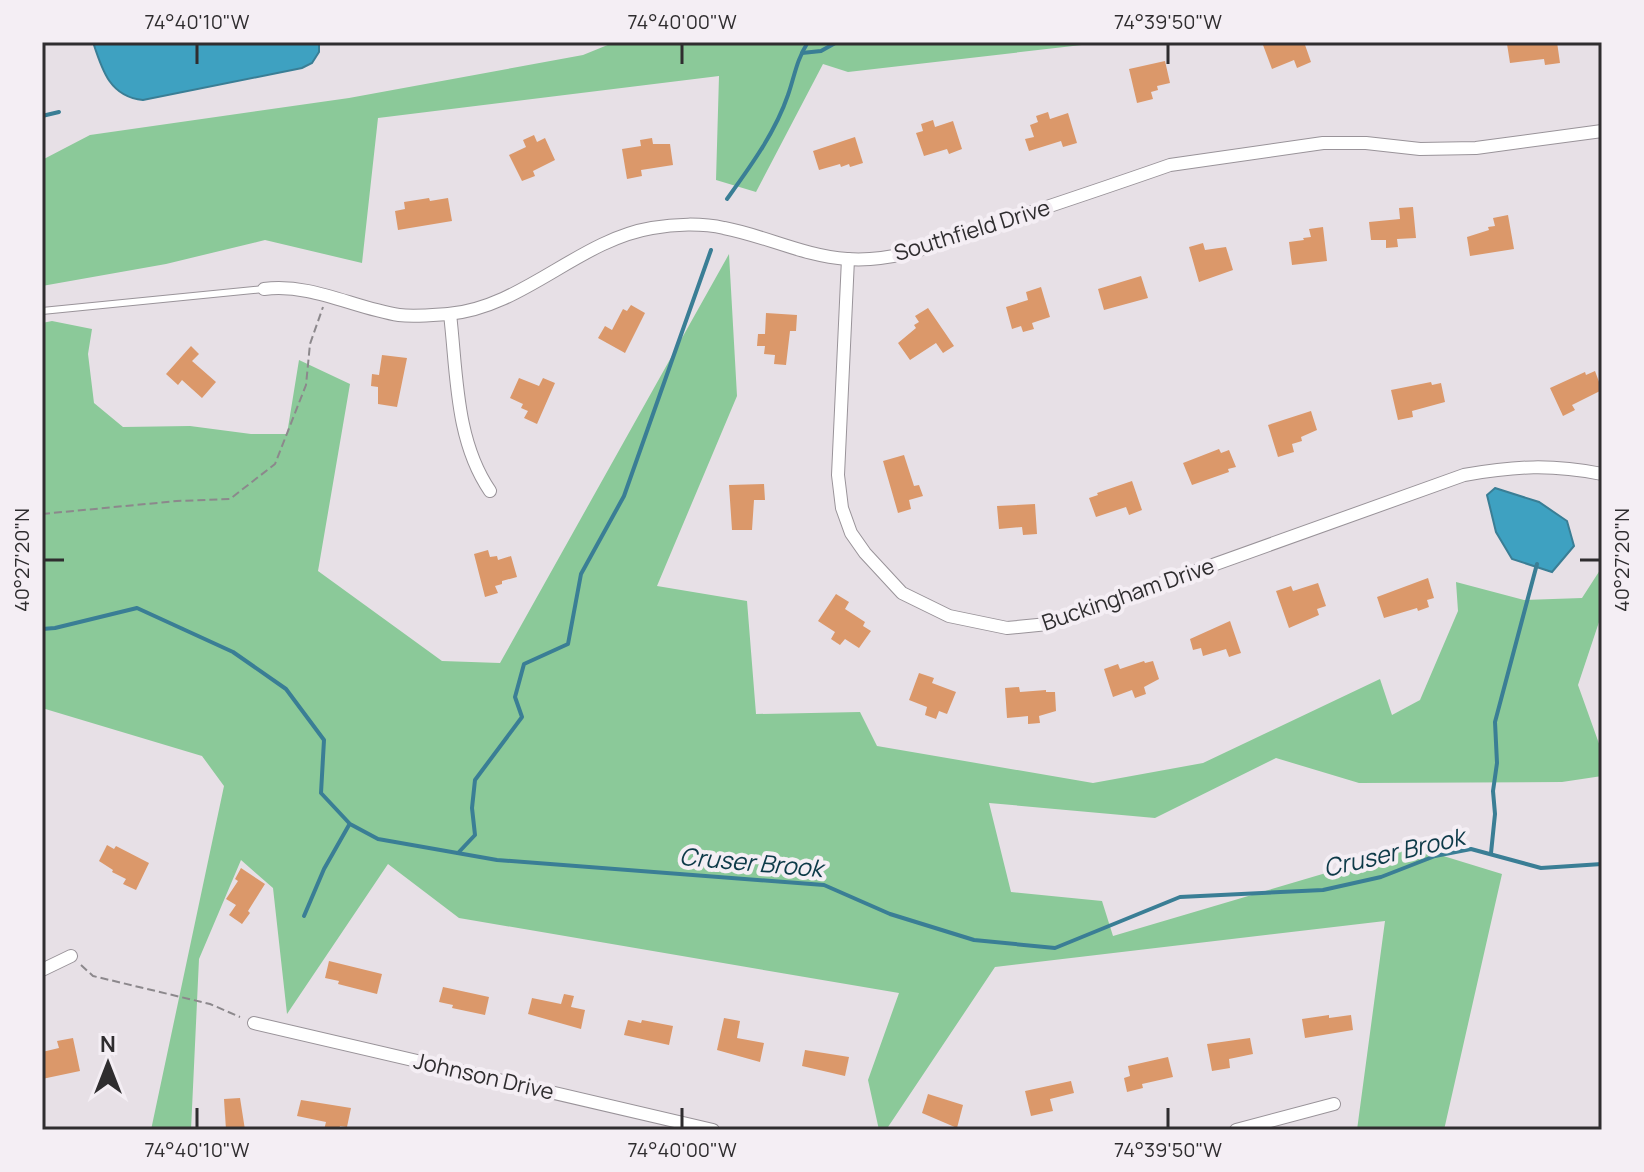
<svg xmlns="http://www.w3.org/2000/svg" width="1644" height="1172" viewBox="0 0 1644 1172" font-family="Manrope,sans-serif">
	<style>
		.green { fill: #8bc999 }
		.water { fill: #3ea1c1; stroke: #3a7e95; stroke-width: 2 }
		.lines { fill: none; stroke-linecap: round; stroke-linejoin: round }
		.stream { stroke: #3a7e95; stroke-width: 4 }
		.building { fill: #db986a }
		.service-casing { stroke: #999399; stroke-width: 8 }
		.minor-casing { stroke: #999399; stroke-width: 14 }
		.path { stroke: #8c888c; stroke-width: 2; stroke-dasharray: 8 4; stroke-linecap: butt }
		.service { stroke: #fff; stroke-width: 6 }
		.minor { stroke: #fff; stroke-width: 12 }
		.ticks { fill: none; stroke: #2f2d2f; stroke-width: 3 }
		.labels { text-anchor: middle; stroke-width: 8; stroke-linejoin: round; paint-order: stroke }
		.street-label { font-size: 22px; fill: #2f2d2f; stroke: #f4eef4 }
		.water-label { font-size: 24px; font-style: italic; fill: #0d3a48; stroke: #f4eef4 }
		.neatline { fill: none; stroke: #2f2d2f; stroke-width: 3 }
		.ticks-label { font-size: 20px; text-anchor: middle; fill: #2f2d2f }
	</style>
	<rect width="100%" height="100%" fill="#e7e0e6"/>
	<g class="green">
		<polygon points="615,42 1108,42 848,72 823,64 756,192 716,180 719,76 378,118 362,263 265,240 166,264 42,286 42,160 90,135 349,98 583,55"/>
		<polygon points="729,254 737,396 657,586 747,601 756,714 860,712 877,746 1093,783 1203,763 1380,679 1392,715 1420,700 1458,611 1456,582 1524,600 1582,598 1602,567 1602,613 1578,685 1602,752 1602,776 1562,782 1359,783 1276,758 1155,818 989,803 1011,892 1102,901 1113,936 1414,847 1502,874 1444,1130 1357,1130 1385,921 995,967 886,1130 879,1130 868,1080 899,993 459,918 388,864 287,1014 273,888 241,860 199,959 191,1130 151,1130 224,786 202,756 42,708 42,323 52,321 92,329 88,354 94,403 123,427 190,426 251,434 287,434 299,360 350,384 318,571 442,661 500,663"/>
	</g>
	<g class="water">
		<path d="M93 42H319V52L312 63 302 68 143 100C110 97 102 70 93 42Z"/>
		<polygon points="1495,488 1539,502 1567,521 1574,546 1552,572 1512,559 1496,532 1487,495"/>
	</g>
	<g class="lines">
		<g class="stream">
			<polyline points="802,53 821,51 837,42"/>
			<polyline points="42,116 59,112"/>
			<path d="M727 199C750 167 775 133 788 95 795 75 796 61 808 42"/>
			<polyline points="42,629 55,628 137,608 233,652 286,689 324,740 321,793 350,824 378,839 497,860 824,885 890,914 974,940 1055,948 1180,897 1323,890 1381,877 1435,856 1471,849 1541,868 1602,864"/>
			<polyline points="458,853 475,835 472,808 475,780 522,717 515,697 524,664 568,644 581,574 624,496 711,250"/>
			<polyline points="1491,853 1495,814 1493,791 1497,763 1495,722 1537,564"/>
			<polyline points="304,916 324,869 349,825"/>
		</g>
	</g>
	<g class="building">
		<polygon points="1272,42 1304,42 1311,62 1297,68 1294,60 1272,69 1263,45"/>
		<polygon points="1520,42 1557,42 1560,63 1545,65 1544,59 1510,63 1507,44"/>
		<polygon points="1165,61 1170,83 1157,86 1158,90 1151,92 1153,99 1137,103 1129,69"/>
		<polygon points="1048,112 1050,119 1068,113 1077,143 1063,147 1061,141 1029,151 1025,139 1034,137 1030,125 1038,122 1036,116"/>
		<polygon points="933,120 935,127 953,121 962,149 949,154 947,149 924,156 916,133 923,131 921,124"/>
		<polygon points="534,135 537,142 545,138 555,160 533,171 535,176 522,181 509,155 526,147 523,140"/>
		<polygon points="855,137 863,163 850,167 849,164 841,167 840,164 819,170 813,151"/>
		<polygon points="652,138 653,144 670,144 673,165 641,170 642,176 627,179 622,149 641,146 640,140"/>
		<polygon points="429,198 430,201 448,198 452,221 398,230 395,211 405,209 404,202"/>
		<polygon points="1413,207 1416,238 1397,239 1398,247 1386,248 1386,240 1371,240 1369,222 1400,219 1399,208"/>
		<polygon points="1508,215 1514,249 1470,256 1467,237 1489,230 1488,227 1495,226 1493,218"/>
		<polygon points="1323,227 1327,261 1292,265 1289,242 1304,240 1303,238 1311,237 1309,229"/>
		<polygon points="1203,243 1205,250 1226,247 1233,270 1199,282 1189,247"/>
		<polygon points="1141,276 1148,298 1104,310 1098,289"/>
		<polygon points="1041,287 1050,317 1032,323 1034,329 1023,332 1021,326 1012,329 1006,307 1028,300 1026,292"/>
		<polygon points="631,305 645,313 625,353 598,338 605,326 612,330 623,309 627,311"/>
		<polygon points="928,308 954,346 943,353 936,343 910,360 898,343 916,328 914,325 919,322 915,316"/>
		<polygon points="766,313 797,315 796,331 790,331 786,365 774,364 775,355 764,354 765,346 757,346 758,334 765,334"/>
		<polygon points="191,346 199,354 192,361 216,382 202,398 182,380 178,385 166,374"/>
		<polygon points="382,355 407,358 397,407 378,404 378,387 371,386 372,374 379,375"/>
		<polygon points="1595,371 1602,390 1572,405 1575,410 1563,416 1550,388 1585,372 1586,375"/>
		<polygon points="519,378 539,386 543,378 555,383 537,424 524,418 528,411 521,408 523,404 510,398"/>
		<polygon points="1431,382 1432,385 1441,383 1445,402 1412,411 1413,417 1398,420 1391,390"/>
		<polygon points="1311,411 1317,430 1301,437 1302,441 1292,444 1294,452 1278,457 1268,425"/>
		<polygon points="1219,449 1221,453 1229,450 1236,467 1228,469 1229,472 1192,485 1183,463"/>
		<polygon points="904,455 914,486 919,485 923,496 909,500 911,509 898,513 883,461"/>
		<polygon points="1132,481 1142,510 1129,515 1126,507 1096,517 1089,498 1098,495 1097,493"/>
		<polygon points="764,484 765,500 754,500 752,530 732,530 729,485"/>
		<polygon points="1035,504 1037,534 1023,535 1022,527 999,529 997,506"/>
		<polygon points="488,550 490,557 497,556 498,560 511,556 517,577 502,581 502,584 495,586 498,593 485,597 474,554"/>
		<polygon points="1428,578 1434,598 1427,600 1429,607 1418,611 1417,608 1384,618 1377,597"/>
		<polygon points="1318,583 1326,606 1317,609 1319,615 1289,628 1276,591 1291,586 1293,591"/>
		<polygon points="836,594 849,602 845,609 865,622 863,626 871,631 859,648 845,639 840,645 831,639 835,632 818,621"/>
		<polygon points="1230,621 1241,653 1229,657 1226,649 1203,656 1201,648 1193,650 1190,639"/>
		<polygon points="1144,661 1145,663 1153,661 1159,679 1144,687 1146,694 1135,698 1132,690 1113,697 1104,669 1118,664 1120,669"/>
		<polygon points="919,673 934,678 932,683 956,692 947,714 939,711 936,719 925,715 927,707 909,700"/>
		<polygon points="1019,687 1020,692 1046,690 1046,692 1055,692 1056,711 1039,716 1040,723 1028,724 1028,716 1007,718 1005,688"/>
		<polygon points="107,845 114,849 116,846 149,863 136,890 123,884 126,879 112,872 113,870 99,861"/>
		<polygon points="241,868 265,884 248,911 250,913 242,924 229,915 236,905 226,899 238,881 235,879"/>
		<polygon points="329,961 382,974 377,994 338,984 339,981 325,978"/>
		<polygon points="443,987 489,997 485,1015 452,1008 453,1005 439,1002"/>
		<polygon points="564,994 574,996 571,1007 585,1010 581,1029 528,1014 532,998 561,1004"/>
		<polygon points="1329,1015 1329,1018 1351,1015 1353,1030 1305,1038 1302,1019"/>
		<polygon points="724,1018 740,1021 737,1038 764,1043 760,1062 717,1050"/>
		<polygon points="628,1020 641,1023 642,1020 673,1026 669,1045 624,1035"/>
		<polygon points="73,1038 80,1071 42,1079 42,1052 59,1048 57,1041"/>
		<polygon points="1250,1038 1253,1054 1229,1059 1230,1068 1212,1071 1207,1044"/>
		<polygon points="805,1050 849,1057 845,1076 802,1066"/>
		<polygon points="1168,1057 1173,1077 1142,1084 1143,1088 1127,1092 1124,1078 1130,1076 1128,1066"/>
		<polygon points="1071,1081 1074,1093 1050,1099 1053,1111 1031,1116 1025,1091"/>
		<polygon points="928,1094 963,1105 957,1128 922,1113"/>
		<polygon points="240,1098 245,1130 226,1130 224,1099"/>
		<polygon points="301,1100 351,1108 347,1127 340,1126 339,1130 324,1130 326,1122 297,1116"/>
	</g>
	<g class="lines">
		<g class="service-casing">
			<polyline id="service" points="42,311 264,289"/>
		</g>
		<g class="minor-casing">
			<g id="minor">
				<path d="M848 259 838 475 842 508 851 533 865 553 902 593 949 616 1007 628 1048 624 1464 475C1516 466 1551 464 1602 474"/>
				<path d="M264 289C312 283 353 308 399 315 414 317 433 315 448 314 522 308 579 240 652 228 674 224 702 223 724 228 766 236 804 256 847 259 899 263 950 239 999 223 1056 204 1113 185 1170 165L1323 143H1366L1420 149 1476 148 1602 131"/>
				<path d="M450 314C457 373 455 440 490 491"/>
				<polyline points="42,970 71,956"/>
				<polyline points="254,1023 713,1130"/>
				<polyline points="1236,1130 1334,1104"/>
			</g>
		</g>
		<g class="path">
			<polyline points="42,514 177,501 230,499 275,464 306,385 310,344 323,307"/>
			<polyline points="81,965 93,976 210,1004 240,1017"/>
		</g>
		<use href="#service" class="service"/>
		<use href="#minor" class="minor"/>
	</g>
	<path class="ticks" d="M197 44V64M682 44V64M1168 44V64M44 560H64M1580 560H1600M197 1108V1128M682 1108V1128M1168 1108V1128"/>
	<g class="labels">
		<g class="street-label">
			<text transform="translate(972 230) rotate(-17)" y="8">Southfield Drive</text>
			<text transform="translate(1128 594) rotate(-19)" y="8">Buckingham Drive</text>
			<text transform="translate(484 1076) rotate(13)" y="8">Johnson Drive</text>
		</g>
		<g class="water-label">
			<text transform="translate(1394 853) rotate(-13)" y="8">Cruser Brook</text>
			<text transform="translate(751 863) rotate(5)" y="8">Cruser Brook</text>
		</g>
	</g>
	<rect width="1644" height="1172" fill="none" stroke="#f4eef4" stroke-width="88"/>
	<g transform="translate(108 1064)" stroke="#f4eef4" stroke-width="6" paint-order="stroke">
	<path d="M0-6L14 30L0 20L-14 30Z" fill="#2f2d2f"/>
	<text y="-12" font-size="22" font-weight="bold" text-anchor="middle" fill="#2f2d2f">N</text>
	</g>
	<rect x="44" y="44" width="1556" height="1084" class="neatline"/>
	<g class="ticks-label">
		<text x="197" y="29">74°40'10"W</text>
		<text x="682" y="29">74°40'00"W</text>
		<text x="1168" y="29">74°39'50"W</text>
		<text transform="translate(22 560) rotate(-90)" y="7">40°27'20"N</text>
		<text transform="translate(1622 560) rotate(-90)" y="7">40°27'20"N</text>
		<text x="197" y="1157">74°40'10"W</text>
		<text x="682" y="1157">74°40'00"W</text>
		<text x="1168" y="1157">74°39'50"W</text>
	</g>
</svg>
